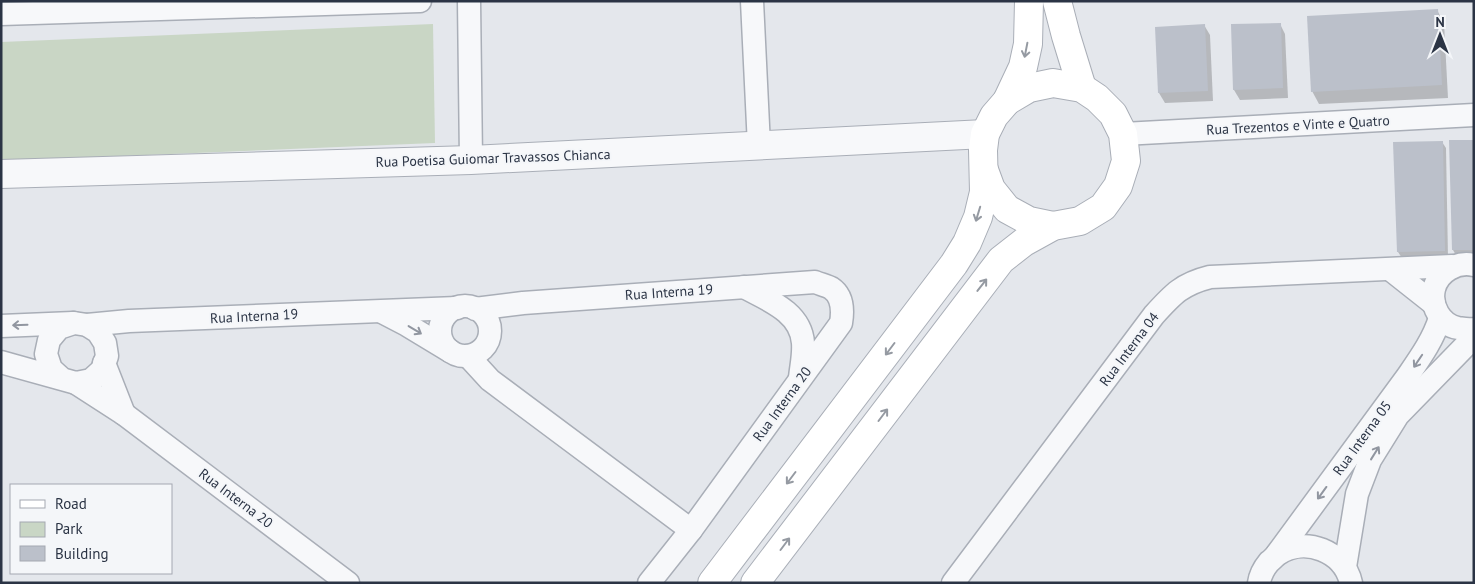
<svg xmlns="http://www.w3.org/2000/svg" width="1475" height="584" viewBox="0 0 1475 584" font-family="'PT Sans',sans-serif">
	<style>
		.green { fill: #c9d6c5 }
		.shadow { fill: #0003 }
		.building { fill: #bbc0ca }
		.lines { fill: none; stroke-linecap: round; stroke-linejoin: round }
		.minor-casing { stroke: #a9aeb7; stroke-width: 25 }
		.tertiary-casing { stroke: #a9aeb7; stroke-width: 30 }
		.secondary-casing { stroke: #a9aeb7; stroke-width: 30 }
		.minor { stroke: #f7f8fa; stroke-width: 22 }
		.tertiary { stroke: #f7f8fa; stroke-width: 28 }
		.secondary { stroke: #fff; stroke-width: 28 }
		.oneway { stroke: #959aa2 }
		.oneway2 { stroke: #9196a0 }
		.labels { text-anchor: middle; stroke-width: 4; stroke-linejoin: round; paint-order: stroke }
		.street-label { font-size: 14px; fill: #2b3445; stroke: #f4f6f9 }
	</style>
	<rect width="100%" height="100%" fill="#e4e7ec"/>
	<polygon class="green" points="433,24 435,143 1,161 1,42"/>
	<g class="shadow">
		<polygon points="1437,10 1444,23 1448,98 1319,104 1312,91"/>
		<polygon points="1280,24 1285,34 1288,98 1240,100 1234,90 1232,26"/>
		<polygon points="1204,25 1210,35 1213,101 1165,103 1159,93 1156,28"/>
		<polygon points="1450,141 1474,141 1474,256 1457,257 1453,250"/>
		<polygon points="1442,142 1446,148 1448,257 1402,258 1398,252"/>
	</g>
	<g class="building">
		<polygon points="1438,9 1442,85 1311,92 1307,16"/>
		<polygon points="1281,23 1283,88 1233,90 1231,24"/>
		<polygon points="1205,24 1208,91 1158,93 1155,27"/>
		<polygon points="1449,140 1474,140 1474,250 1452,250"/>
		<polygon points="1443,141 1445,251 1397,252 1393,142"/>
	</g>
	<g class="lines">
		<g class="minor-casing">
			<g id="minor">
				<polyline points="469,1 471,160"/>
				<polyline points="752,1 759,146"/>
				<polyline points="1,14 420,1"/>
				<polyline points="1123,134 1474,115"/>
				<path d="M1474 265C1457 261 1438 272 1434 289 1430 306 1441 325 1458 328 1464 329 1468 330 1474 329"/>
				<polyline points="1391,270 1434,304"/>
				<path d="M744 287C768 300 801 312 803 343 804 355 801 367 800 378"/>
				<circle cx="465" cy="331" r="25"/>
				<path d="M475 309 523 303 815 282C820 284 827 286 831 288 843 296 843 311 841 323L691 530 649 583"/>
				<polyline points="382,312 407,325 450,351"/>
				<polyline points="87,325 129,321 457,308"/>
				<polyline points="1,326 73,323"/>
				<polyline points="468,356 490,380 691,530"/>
				<polyline points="1,362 76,383 91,380 102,370 107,356 105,343 98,332 87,325 74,323 59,328 49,340 46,354 51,369 62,379"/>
				<polyline points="104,363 124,414"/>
				<polyline points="76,383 124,414 348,583"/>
				<path d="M1277 554 1407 377C1420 358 1433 340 1440 318"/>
				<polyline points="1345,567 1357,494 1370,460 1398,415 1474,337"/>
				<path d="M953 583 1154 315C1173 294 1182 284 1210 277L1452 266"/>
				<path d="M1259 583C1260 576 1264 568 1269 562 1272 560 1275 556 1278 554 1305 536 1344 551 1351 583"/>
			</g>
		</g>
		<g class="tertiary-casing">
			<polyline id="tertiary" points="1,174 471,160 985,134"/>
		</g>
		<g class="secondary-casing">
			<g id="secondary">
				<polyline points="1057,1 1066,36 1082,88"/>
				<polyline points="984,170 991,189 1007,209 1029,221 1053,226"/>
				<polyline points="712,583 954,264 967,243 978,217 984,192 983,150 985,134 994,116 1007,101 1023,67 1028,44 1029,1"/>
				<polyline points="755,583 1001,260 1024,242 1053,226 1080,221 1103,207 1118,186 1126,161 1123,134 1113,114 1097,98 1082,88 1053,83 1029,88 1007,101"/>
			</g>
		</g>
		<use href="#minor" class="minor"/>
		<use href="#tertiary" class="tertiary"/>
		<use href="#secondary" class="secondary"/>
	</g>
	<defs><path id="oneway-shaft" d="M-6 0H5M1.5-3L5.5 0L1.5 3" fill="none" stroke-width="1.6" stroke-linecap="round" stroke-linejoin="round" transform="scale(1.25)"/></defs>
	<g class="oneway">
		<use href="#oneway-shaft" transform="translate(1026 50) rotate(101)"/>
		<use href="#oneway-shaft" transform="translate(978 214) rotate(107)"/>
		<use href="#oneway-shaft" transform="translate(982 285) rotate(-52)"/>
		<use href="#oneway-shaft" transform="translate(890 349) rotate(127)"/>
		<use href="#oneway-shaft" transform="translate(883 415) rotate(-53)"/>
		<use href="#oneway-shaft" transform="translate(791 478) rotate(127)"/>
		<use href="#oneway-shaft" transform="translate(785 544) rotate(-53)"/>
	</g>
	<g class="oneway2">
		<use href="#oneway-shaft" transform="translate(20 325) rotate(178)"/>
		<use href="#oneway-shaft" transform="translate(415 330) rotate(31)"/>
		<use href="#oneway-shaft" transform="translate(1418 361) rotate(124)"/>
		<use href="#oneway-shaft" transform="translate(1375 453) rotate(-58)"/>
		<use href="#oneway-shaft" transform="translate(1322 493) rotate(126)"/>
	</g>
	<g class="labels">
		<g class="street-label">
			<text transform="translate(1298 125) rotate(-3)" y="5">Rua Trezentos e Vinte e Quatro</text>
			<text transform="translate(493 158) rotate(-2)" y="5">Rua Poetisa Guiomar Travassos Chianca</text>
			<text transform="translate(669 292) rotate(-4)" y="5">Rua Interna 19</text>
			<text transform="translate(254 316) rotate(-3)" y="5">Rua Interna 19</text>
			<text transform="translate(1129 349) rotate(-53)" y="5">Rua Interna 04</text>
			<text transform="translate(782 404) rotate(-54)" y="5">Rua Interna 20</text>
			<text transform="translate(1362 438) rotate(-54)" y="5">Rua Interna 05</text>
			<text transform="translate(236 498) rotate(37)" y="5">Rua Interna 20</text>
		</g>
	</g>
	<rect width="1475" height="584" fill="none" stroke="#2b3445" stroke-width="5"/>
	<rect x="10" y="484" width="162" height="90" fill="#f4f6f9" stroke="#a4a8b1"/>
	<rect x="20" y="500" width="25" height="8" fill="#ffffff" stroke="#a4a8b1"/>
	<text x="55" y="509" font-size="15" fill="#2b3445">Road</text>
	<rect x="20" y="522" width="25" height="15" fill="#c9d6c5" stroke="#a4a8b1"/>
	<text x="55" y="534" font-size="15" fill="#2b3445">Park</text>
	<rect x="20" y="546" width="25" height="15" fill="#bbc0ca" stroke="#a4a8b1"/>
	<text x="55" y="559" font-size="15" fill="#2b3445">Building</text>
	<g transform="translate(1440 35)" stroke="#f4f6f9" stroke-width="4" paint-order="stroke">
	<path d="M0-4L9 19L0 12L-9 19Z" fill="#2b3445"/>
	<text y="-8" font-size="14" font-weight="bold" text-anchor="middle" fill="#2b3445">N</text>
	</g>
</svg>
